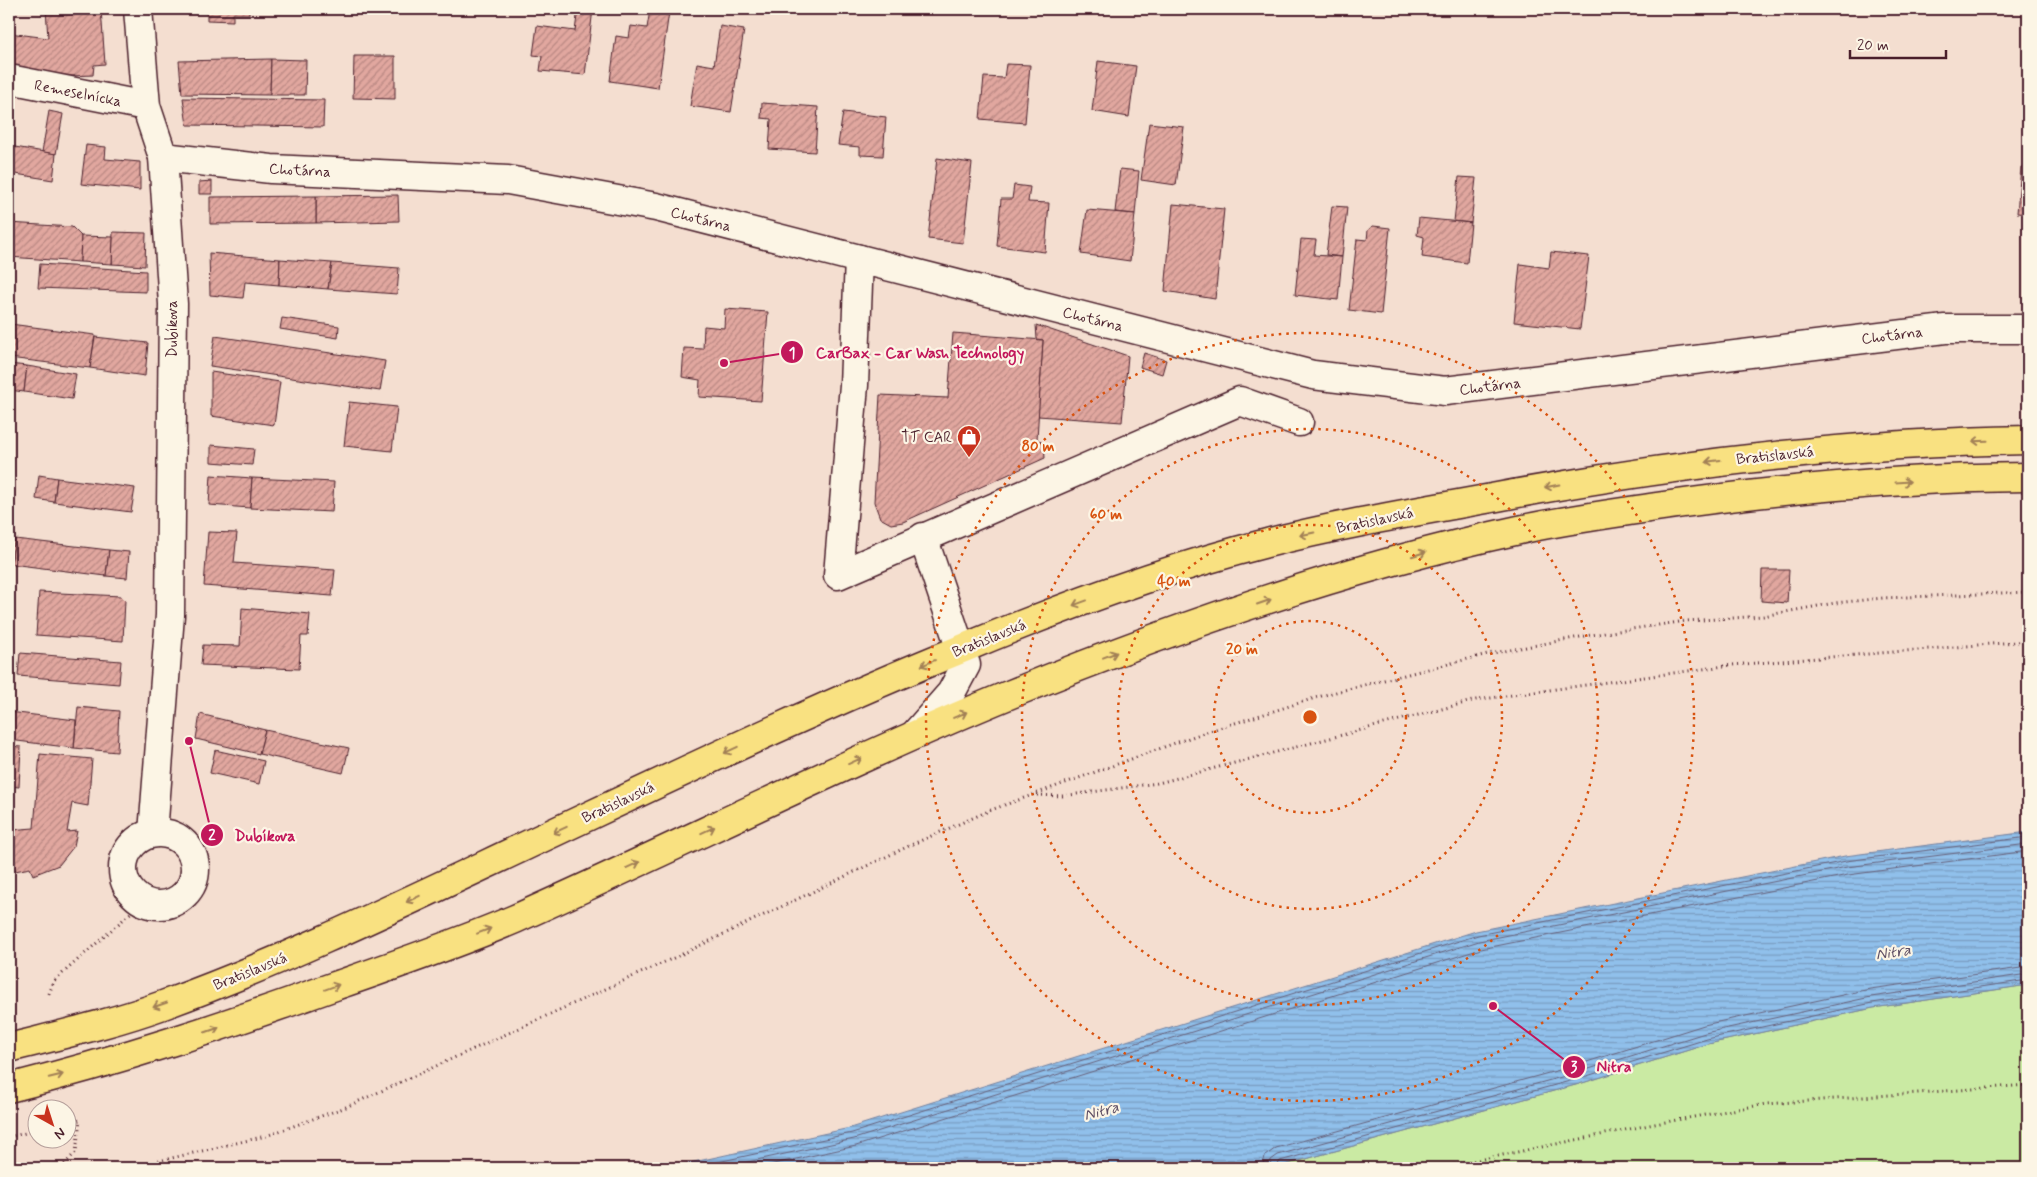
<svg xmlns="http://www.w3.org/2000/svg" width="2037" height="1177" viewBox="0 0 2037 1177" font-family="Mynerve,sans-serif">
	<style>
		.green { fill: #caeaa3; stroke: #8a8467 }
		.water { fill: url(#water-rules); stroke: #74809e }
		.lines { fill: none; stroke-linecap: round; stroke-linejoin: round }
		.shore { stroke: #665f78; stroke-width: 1 }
		.building { fill: url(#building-hatch); stroke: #4a1f2b }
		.minor-casing { stroke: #4a1f2b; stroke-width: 31 }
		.major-casing { stroke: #4a1f2b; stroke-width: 31 }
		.path { stroke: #4a1f2b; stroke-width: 3; stroke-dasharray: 1 4; stroke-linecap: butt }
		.minor { stroke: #fcf5e5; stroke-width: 28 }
		.major { stroke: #f9e181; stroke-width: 28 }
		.oneway { stroke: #a28056 }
		.ring { fill: none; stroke: #d8530f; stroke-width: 2.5; stroke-dasharray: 2.5 5 }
		.labels { text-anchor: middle; stroke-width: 4.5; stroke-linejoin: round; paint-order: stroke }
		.street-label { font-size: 15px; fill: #4a1f2b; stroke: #fcf5e5 }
		.poi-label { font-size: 15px; fill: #4a1f2b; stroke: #fcf5e5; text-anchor: end }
		.water-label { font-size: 16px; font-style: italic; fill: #5f4f65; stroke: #fcf5e5 }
		.centre { fill: #d8530f; stroke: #fcf5e5; stroke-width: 2.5 }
		.ring-label { font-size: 15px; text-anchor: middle; font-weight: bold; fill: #d8530f; stroke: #fcf5e5; stroke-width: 4.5; stroke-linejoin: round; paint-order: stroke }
		.leader { fill: none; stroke: #c2185b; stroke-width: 2 }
		.callout-dot { fill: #c2185b; stroke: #fcf5e5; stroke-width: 2 }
		.mark-label { font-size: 15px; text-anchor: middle; font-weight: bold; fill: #fff }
		.callout-label { font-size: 16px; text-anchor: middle; font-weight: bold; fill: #c2185b; stroke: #fcf5e5; stroke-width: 4.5; stroke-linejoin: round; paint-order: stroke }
	</style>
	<defs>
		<pattern id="water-rules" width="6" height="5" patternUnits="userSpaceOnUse" patternTransform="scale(1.25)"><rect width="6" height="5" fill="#90c0eb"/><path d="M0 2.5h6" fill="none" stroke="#789bbf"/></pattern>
		<pattern id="building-hatch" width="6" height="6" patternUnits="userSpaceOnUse" patternTransform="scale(1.25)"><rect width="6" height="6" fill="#e1a79f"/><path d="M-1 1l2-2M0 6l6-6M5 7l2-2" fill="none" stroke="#b88782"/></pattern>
	</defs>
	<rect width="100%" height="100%" fill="#f4ded0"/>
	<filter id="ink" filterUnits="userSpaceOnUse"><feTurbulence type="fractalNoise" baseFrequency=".02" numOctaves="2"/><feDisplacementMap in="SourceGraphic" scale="10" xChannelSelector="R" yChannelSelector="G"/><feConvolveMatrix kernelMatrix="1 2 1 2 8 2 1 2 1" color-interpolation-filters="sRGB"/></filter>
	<g filter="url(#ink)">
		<polygon class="green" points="2028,985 2028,1168 1273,1168 1579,1084 1708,1044 1873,1008"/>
		<polygon class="water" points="2028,832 2028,985 1873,1008 1708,1044 1579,1084 1273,1168 666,1168 850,1128 1476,931 1845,856"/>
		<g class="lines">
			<g class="shore">
				<polyline points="690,1168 852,1133 1478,935 1846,861 2028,837"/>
				<polyline points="720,1168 854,1139 1479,941 1847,867 2028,844"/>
				<polyline points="755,1168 856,1146 1481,949 1848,875 2028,851"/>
				<polyline points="1262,1168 1265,1156 1276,1148 1574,1066 1704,1025 1870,989 2028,967"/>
				<polyline points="1270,1168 1271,1160 1278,1155 1576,1073 1705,1033 1871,997 2028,974"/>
				<polyline points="1276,1168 1280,1161 1577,1079 1707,1039 1872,1003 2028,980"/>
			</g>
		</g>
		<g class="building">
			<polygon points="46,9 101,9 105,64 94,65 93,75 71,76 9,67 9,33 48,38"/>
			<polygon points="170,9 249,9 249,14 233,14 233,21 207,20 207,11 170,13"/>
			<polygon points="403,9 451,9 451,11"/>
			<polygon points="578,9 593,9 585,75 540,71 542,56 533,55 537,26 575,31"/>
			<polygon points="650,10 669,12 658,88 610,81 616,36 629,38 631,26 647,28"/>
			<polygon points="720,26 744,30 731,112 690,106 697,63 714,66"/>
			<polygon points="354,56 395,56 395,99 353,98"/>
			<polygon points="271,59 270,95 182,94 179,61"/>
			<polygon points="271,59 306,60 305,95 270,95"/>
			<polygon points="1098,61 1136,66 1129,117 1092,111"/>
			<polygon points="1006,64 1030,65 1025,123 980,119 984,77 1004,78"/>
			<polygon points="183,98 324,100 323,127 187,125"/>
			<polygon points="762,103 818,107 815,152 769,149 771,119 761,118"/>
			<polygon points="49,111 63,114 56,154 42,152"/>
			<polygon points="843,112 886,117 883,156 860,155 860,147 838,145"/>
			<polygon points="1149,123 1184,127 1176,185 1141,180"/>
			<polygon points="86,145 106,147 105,159 140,162 140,190 81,184"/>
			<polygon points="9,146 56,154 53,180 9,173"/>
			<polygon points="937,158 972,163 963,243 928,239"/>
			<polygon points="2021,167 2028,168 2028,214 2017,213"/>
			<polygon points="1120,169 1139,171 1135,214 1115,212"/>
			<polygon points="1459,177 1476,178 1471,223 1454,221"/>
			<polygon points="212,181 212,194 199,194 199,182"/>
			<polygon points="1014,185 1030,187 1028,202 1049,203 1045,252 997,246 1001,199 1012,199"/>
			<polygon points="398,195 399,221 316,223 316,196"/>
			<polygon points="316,196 316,223 210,224 210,197"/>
			<polygon points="1173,204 1224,209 1215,299 1165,291"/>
			<polygon points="1332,206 1347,207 1342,257 1326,255"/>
			<polygon points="1087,210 1135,214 1130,261 1081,254"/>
			<polygon points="1419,218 1471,223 1467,263 1422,257 1424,237 1417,235"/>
			<polygon points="9,223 72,227 81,236 80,262 9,257"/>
			<polygon points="1373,226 1390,228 1381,314 1349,310 1357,239 1367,240 1368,230"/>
			<polygon points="113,232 146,233 145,266 112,264"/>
			<polygon points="81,236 113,237 112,264 80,262"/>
			<polygon points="1301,239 1316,240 1314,255 1342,257 1338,300 1295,295"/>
			<polygon points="1551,252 1589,256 1580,329 1514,322 1520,264 1549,268"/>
			<polygon points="209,253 280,259 279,285 245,282 243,298 210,295"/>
			<polygon points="280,259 332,263 328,289 279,285"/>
			<polygon points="332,263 399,268 397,294 328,289"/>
			<polygon points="40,264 146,271 146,292 38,288"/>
			<polygon points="725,309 768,312 761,401 699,397 700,380 682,377 684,348 703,349 704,326 724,328"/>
			<polygon points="282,318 339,326 338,338 280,329"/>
			<polygon points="10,324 95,335 90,368 9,358"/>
			<polygon points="1036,325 1128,356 1122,422 1038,416 1043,340 1037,339"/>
			<polygon points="953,333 1043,340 1037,439 1044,444 1045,458 903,522 891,524 880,518 874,502 880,395 948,398"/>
			<polygon points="215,336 385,361 380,391 210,366"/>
			<polygon points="95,337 148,343 145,376 90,368"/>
			<polygon points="1144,353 1166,360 1162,374 1140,367"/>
			<polygon points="9,364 27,366 24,392 9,390"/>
			<polygon points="27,366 76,374 72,399 24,392"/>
			<polygon points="211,372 280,382 274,425 211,416"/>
			<polygon points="349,402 397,407 392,451 344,446"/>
			<polygon points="211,445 254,449 252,465 211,462"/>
			<polygon points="39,475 57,478 54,502 36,499"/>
			<polygon points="211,475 252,478 250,508 209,505"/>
			<polygon points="57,478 135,488 131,512 54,502"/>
			<polygon points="252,478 334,482 332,512 250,508"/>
			<polygon points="208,532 237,533 234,563 335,570 332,596 204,586"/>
			<polygon points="9,538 15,539 11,564 9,564"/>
			<polygon points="15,539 109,550 106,576 11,564"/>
			<polygon points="109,550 129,552 127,578 106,576"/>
			<polygon points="1762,570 1789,570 1787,603 1761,601"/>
			<polygon points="39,592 121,596 125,600 123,641 36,635"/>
			<polygon points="242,608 310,614 308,636 301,636 299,669 201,665 203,645 240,646"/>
			<polygon points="20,653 121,661 119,684 18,676"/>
			<polygon points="78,707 119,711 117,752 74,748"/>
			<polygon points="9,712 76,720 74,748 9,740"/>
			<polygon points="200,714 265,730 259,754 196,739"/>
			<polygon points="265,730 349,748 343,773 259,754"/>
			<polygon points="9,746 21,747 19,787 9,786"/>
			<polygon points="215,750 264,761 259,784 210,773"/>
			<polygon points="40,754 92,759 88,806 72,803 67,832 77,831 74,846 59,865 33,875 30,868 10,872 12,878 9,878 9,830 34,828"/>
		</g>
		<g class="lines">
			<g class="minor-casing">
				<g id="minor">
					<polyline points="138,9 146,106 163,157 173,304 170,615 153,833"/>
					<polyline points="9,79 146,106"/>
					<polyline points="163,157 271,169 508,180 656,207 1313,375 1445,391 1945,329 2028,329"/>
					<polyline points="859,259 854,385 838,575 1240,401 1299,422"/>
					<polyline points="915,734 951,693 966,665 923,537"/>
					<circle cx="159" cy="869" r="36"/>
				</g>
			</g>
			<g class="major-casing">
				<g id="major">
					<path d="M9 1048C60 1035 113 1023 163 1005 287 960 406 902 525 846 670 778 815 708 964 648 1062 607 1164 569 1267 543 1342 524 1421 511 1497 497 1673 464 1849 443 2028 440"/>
					<path d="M9 1088C121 1060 226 1025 335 986 395 965 456 944 515 919 681 845 843 763 1011 694 1173 628 1348 567 1519 530 1564 520 1610 514 1656 507 1779 489 1904 478 2028 477"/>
				</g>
			</g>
			<g class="path">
				<polyline points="1037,795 1062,796 1158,783 1476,700 1732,665 2028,641"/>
				<polyline points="49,994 54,981 143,902"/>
				<polyline points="9,1137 38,1130"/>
				<polyline points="61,1168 76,1152 80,1120 68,1123"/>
				<polyline points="129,1168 266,1136 346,1107 678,956 913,844 991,810 1200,734 1328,694 1488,654 1591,635 1686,621 1763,616 1835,603 1883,598 2028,592"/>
				<polyline points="1439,1168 1649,1125 1766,1104 2028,1085"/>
			</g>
			<use href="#minor" class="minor"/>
			<use href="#major" class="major"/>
		</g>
		<defs><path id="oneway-shaft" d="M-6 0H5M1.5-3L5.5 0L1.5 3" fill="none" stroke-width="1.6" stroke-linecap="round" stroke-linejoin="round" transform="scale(1.25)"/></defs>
		<g class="oneway">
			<use href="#oneway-shaft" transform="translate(1980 441) rotate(178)"/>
			<use href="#oneway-shaft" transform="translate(1713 461) rotate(173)"/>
			<use href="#oneway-shaft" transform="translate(1903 482) rotate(-4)"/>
			<use href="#oneway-shaft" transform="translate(1552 486) rotate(169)"/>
			<use href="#oneway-shaft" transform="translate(1307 534) rotate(168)"/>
			<use href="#oneway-shaft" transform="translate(1419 554) rotate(-17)"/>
			<use href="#oneway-shaft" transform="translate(1264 602) rotate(-19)"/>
			<use href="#oneway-shaft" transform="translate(1080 603) rotate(160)"/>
			<use href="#oneway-shaft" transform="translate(1110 655) rotate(-21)"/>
			<use href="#oneway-shaft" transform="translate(928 663) rotate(157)"/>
			<use href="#oneway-shaft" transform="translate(960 715) rotate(-23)"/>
			<use href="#oneway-shaft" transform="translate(731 750) rotate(155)"/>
			<use href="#oneway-shaft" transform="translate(855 761) rotate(-24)"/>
			<use href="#oneway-shaft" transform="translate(560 830) rotate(155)"/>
			<use href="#oneway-shaft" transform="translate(708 830) rotate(-25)"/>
			<use href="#oneway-shaft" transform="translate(633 865) rotate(-24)"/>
			<use href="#oneway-shaft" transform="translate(413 899) rotate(155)"/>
			<use href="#oneway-shaft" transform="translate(484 931) rotate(-21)"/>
			<use href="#oneway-shaft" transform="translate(332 987) rotate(-20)"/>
			<use href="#oneway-shaft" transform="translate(160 1005) rotate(161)"/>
			<use href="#oneway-shaft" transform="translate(212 1030) rotate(-19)"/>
			<use href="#oneway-shaft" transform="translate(56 1076) rotate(-14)"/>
		</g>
	</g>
	<g class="ring">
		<circle cx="1310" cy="717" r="96"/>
		<circle cx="1310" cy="717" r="192"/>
		<circle cx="1310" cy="717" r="288"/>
		<circle cx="1310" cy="717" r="384"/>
	</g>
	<defs>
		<g id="shop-pin" transform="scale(1.25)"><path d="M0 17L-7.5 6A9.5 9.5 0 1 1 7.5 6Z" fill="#c8321e" stroke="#fcf5e5"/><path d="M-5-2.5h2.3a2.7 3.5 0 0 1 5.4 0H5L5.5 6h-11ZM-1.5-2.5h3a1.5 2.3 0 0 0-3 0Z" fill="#fff"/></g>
	</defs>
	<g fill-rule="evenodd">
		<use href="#shop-pin" x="969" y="437"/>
	</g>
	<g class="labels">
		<g class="street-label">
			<text transform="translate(78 93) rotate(11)" y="5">Remeselnícka</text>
			<text transform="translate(300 170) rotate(3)" y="5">Chotárna</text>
			<text transform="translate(701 219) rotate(14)" y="5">Chotárna</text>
			<text transform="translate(1093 319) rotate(14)" y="5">Chotárna</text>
			<text transform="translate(172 329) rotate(-90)" y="5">Dubíkova</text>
			<text transform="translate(1892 335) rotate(-7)" y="5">Chotárna</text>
			<text transform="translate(1490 386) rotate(-7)" y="5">Chotárna</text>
			<text transform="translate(1775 455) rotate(-6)" y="5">Bratislavská</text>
			<text transform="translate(1375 520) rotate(-12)" y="5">Bratislavská</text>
			<text transform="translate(989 638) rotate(-22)" y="5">Bratislavská</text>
			<text transform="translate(618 802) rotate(-25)" y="5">Bratislavská</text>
			<text transform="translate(250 971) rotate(-22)" y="5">Bratislavská</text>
		</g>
		<g class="poi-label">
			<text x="952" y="442">TT CAR</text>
		</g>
		<g class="water-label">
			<text transform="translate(1893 951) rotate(-8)" y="6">Nitra</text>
			<text transform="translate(1101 1110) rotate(-15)" y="6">Nitra</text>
		</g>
	</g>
	<circle cx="1310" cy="717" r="8" class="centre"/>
	<g class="ring-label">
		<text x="1038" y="451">80 m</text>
		<text x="1106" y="519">60 m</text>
		<text x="1174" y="586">40 m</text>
		<text x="1242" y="654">20 m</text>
	</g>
	<path class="leader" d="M724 363L792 352M189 741L212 835M1493 1006L1574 1067"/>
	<g class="callout-dot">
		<circle cx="724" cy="363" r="5"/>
		<circle cx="189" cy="741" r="5"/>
		<circle cx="1493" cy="1006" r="5"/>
		<circle cx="792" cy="352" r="12"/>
		<circle cx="212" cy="835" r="12"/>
		<circle cx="1574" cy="1067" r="12"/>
	</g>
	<g class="mark-label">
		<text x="792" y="358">1</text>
		<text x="212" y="840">2</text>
		<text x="1574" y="1072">3</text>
	</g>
	<g class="callout-label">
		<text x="920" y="358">CarBax - Car Wash Technology</text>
		<text x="265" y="841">Dubíkova</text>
		<text x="1614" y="1072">Nitra</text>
	</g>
	<rect width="2037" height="1177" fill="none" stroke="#fcf5e5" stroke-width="30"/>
	<rect x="15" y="15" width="2007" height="1147" fill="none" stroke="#4a1f2b" stroke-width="2" filter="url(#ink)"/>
	<g transform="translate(52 1124) rotate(141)"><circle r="24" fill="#fcf5e5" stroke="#b59f9b"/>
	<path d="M0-4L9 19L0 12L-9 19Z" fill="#c8321e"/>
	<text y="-8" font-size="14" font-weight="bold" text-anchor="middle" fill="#4a1f2b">N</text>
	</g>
	<path d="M1850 50v8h96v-8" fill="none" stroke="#4a1f2b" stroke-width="2.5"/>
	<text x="1857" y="50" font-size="15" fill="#4a1f2b" stroke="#fcf5e5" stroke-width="4" paint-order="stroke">20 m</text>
</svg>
